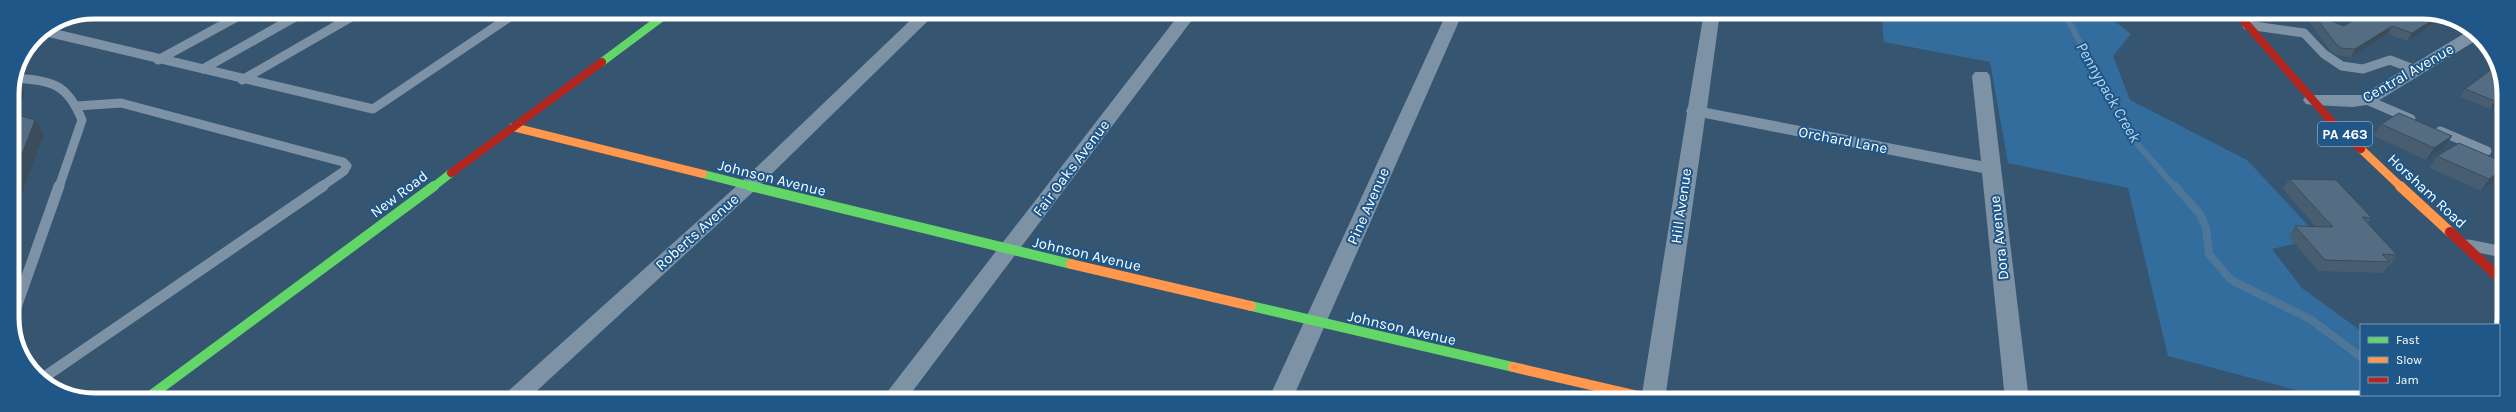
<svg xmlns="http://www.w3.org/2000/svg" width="2516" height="412" viewBox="0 0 2516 412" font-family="Karla,sans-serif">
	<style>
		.green { fill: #336d9e }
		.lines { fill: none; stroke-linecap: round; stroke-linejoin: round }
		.stream-far1 { stroke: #4e7698; stroke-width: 6 }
		.stream { stroke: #4e7698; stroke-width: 8 }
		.lane-far1 { stroke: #7d92a5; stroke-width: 9 }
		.lane { stroke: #7d92a5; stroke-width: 11 }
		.street { fill: #7d92a5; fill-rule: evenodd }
		.fast-far1 { stroke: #63d668; stroke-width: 8 }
		.fast { stroke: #63d668; stroke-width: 10 }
		.slow-far1 { stroke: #ff974d; stroke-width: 8 }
		.slow { stroke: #ff974d; stroke-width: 10 }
		.jam-far1 { stroke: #b3261e; stroke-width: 8 }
		.jam { stroke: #b3261e; stroke-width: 10 }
		.wall { fill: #485e70 }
		.shaded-wall { fill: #3b4c5b }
		.building { fill: #546d82; stroke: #3b4c5b }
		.labels { text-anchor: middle; stroke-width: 4; stroke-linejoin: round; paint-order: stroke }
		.shield { fill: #1e5788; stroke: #bccddb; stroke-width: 1 }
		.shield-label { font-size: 14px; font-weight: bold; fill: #fff }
		.street-label { font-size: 15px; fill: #fff; stroke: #1e5788 }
		.water-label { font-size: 16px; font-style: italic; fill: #b4d7f2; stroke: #1e5788 }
		.rim { fill: none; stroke: #fff; stroke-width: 5 }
	</style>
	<rect width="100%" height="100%" fill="#365570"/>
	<polygon class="green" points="1881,13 2104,13 2131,34 2113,56 2130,100 2247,160 2320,238 2272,249 2302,288 2361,331 2361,395 2448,395 2422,400 2334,400 2168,356 2128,188 2008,163 1990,62 1884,42"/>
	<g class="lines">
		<polyline class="stream-far1" points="2064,13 2133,139 2175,187"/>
		<g class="stream">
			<polyline points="2175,186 2200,214 2206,228 2209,254 2231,280 2310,319 2361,357"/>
			<polyline points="2412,395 2419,400"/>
		</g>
		<g class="lane-far1">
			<polyline points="2247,25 2304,33 2324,54 2342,66 2363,69 2390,60 2416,70"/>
			<polyline points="50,26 70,17"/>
			<polyline points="43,31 373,109 517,12"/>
			<polyline points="158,60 246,12"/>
			<polyline points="203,69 304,12"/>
			<path d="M15 78C52 81 67 83 82 120L59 187"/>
			<polyline points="242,80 360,12"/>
			<polyline points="2367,100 2411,119"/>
			<polyline points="77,106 121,103 343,162 347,166 344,171 321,187"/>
			<polyline points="2440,131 2487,151"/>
		</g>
		<g class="lane">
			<polyline points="2468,245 2503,252"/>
			<polyline points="14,313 59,186"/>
			<polyline points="2501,335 2503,323"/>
			<polyline points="40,380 323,186"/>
		</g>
		<g class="street">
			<polygon points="919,12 937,12 754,191 528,399 502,399 506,393 740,183"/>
			<polygon points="1181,12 1198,12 906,400 881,400"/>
			<polygon points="1447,12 1463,12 1292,400 1268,400"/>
			<polygon points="1704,12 1720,12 1707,108 1981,161 1972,76 1975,72 1987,72 1990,76 2029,400 2005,400 1982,173 1705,118 1665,400 1641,400 1687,113 1686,111 1688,107"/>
			<polygon points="2470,30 2476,32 2480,38 2373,104 2353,107 2312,105 2306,104 2303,100 2306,96 2312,95 2362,95"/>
		</g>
		<g class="fast-far1">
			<polyline points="602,62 669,12"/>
			<polyline points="703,174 754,187"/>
			<polyline points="433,187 451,173"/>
		</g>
		<g class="fast">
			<polyline points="750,186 1071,264"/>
			<polyline points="1251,306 1513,367"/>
			<polyline points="146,399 434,186"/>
		</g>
		<g class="slow-far1">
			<polyline points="513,127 703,174"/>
			<polyline points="2361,149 2401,187"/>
		</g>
		<g class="slow">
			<polyline points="2400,186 2450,232"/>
			<polyline points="1071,264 1251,306"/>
			<polyline points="1513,367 1656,400"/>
		</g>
		<g class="jam-far1">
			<polyline points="2237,13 2332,122 2361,149"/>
			<polyline points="451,173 602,62"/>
		</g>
		<polyline class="jam" points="2450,232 2503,281"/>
	</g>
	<g class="wall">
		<polygon points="2433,13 2407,41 2388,34 2351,57 2337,55 2331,52 2309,21 2313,14 2344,26"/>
		<polygon points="2502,78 2502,108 2501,109 2494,106 2490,109 2460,97 2465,89"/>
		<polygon points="2381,124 2452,136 2444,148 2426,160 2374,136"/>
		<polygon points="2437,156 2501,176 2481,191 2430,168"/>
		<polygon points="2289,179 2372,218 2368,223 2397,255 2390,266 2388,266 2383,273 2318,271 2289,237 2295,226 2316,227 2283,189"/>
	</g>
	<g class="shaded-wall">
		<polygon points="2439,16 2443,17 2407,41 2412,33"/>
		<polygon points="2392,26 2388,34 2351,57 2355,49"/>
		<polygon points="16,80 25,94 12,124 12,94 14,86"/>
		<polygon points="2499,98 2494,106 2490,109 2495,101"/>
		<polygon points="35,120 44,134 13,217 13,177"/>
		<polygon points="2452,136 2444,148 2426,160 2434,148"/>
		<polygon points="2503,169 2503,174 2501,176 2481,191 2489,179"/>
	</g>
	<g class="building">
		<polygon points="2365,13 2433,13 2439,16 2412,33 2392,26 2355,49 2341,48 2336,44 2313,14 2344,26"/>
		<polygon points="2496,66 2502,78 2502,99 2499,98 2495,101 2465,89"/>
		<polygon points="12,113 35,120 13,177"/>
		<polygon points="2399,113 2452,136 2434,148 2381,124"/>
		<polygon points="2459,143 2503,162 2503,169 2489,179 2437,156"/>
		<polygon points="2289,179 2336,180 2372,218 2362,217 2397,255 2382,254 2390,262 2325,260 2295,226 2333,227"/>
	</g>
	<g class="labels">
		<rect class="shield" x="2318" y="122" width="54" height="24" rx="3"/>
		<g class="shield-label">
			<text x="2345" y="139">PA 463</text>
		</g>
		<g class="street-label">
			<text transform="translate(2408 73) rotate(-30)" y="5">Central Avenue</text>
			<text transform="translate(1843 140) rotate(11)" y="5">Orchard Lane</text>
			<text transform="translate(1071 168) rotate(-53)" y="5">Fair Oaks Avenue</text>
			<text transform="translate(772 178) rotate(14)" y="5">Johnson Avenue</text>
			<text transform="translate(2427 191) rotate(43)" y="5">Horsham Road</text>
			<text transform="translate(399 194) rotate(-37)" y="5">New Road</text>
			<text transform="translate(1368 206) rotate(-66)" y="5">Pine Avenue</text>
			<text transform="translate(1681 206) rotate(-82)" y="5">Hill Avenue</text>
			<text transform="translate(697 232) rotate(-42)" y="5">Roberts Avenue</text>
			<text transform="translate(1999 238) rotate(-96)" y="5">Dora Avenue</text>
			<text transform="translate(1087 254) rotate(13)" y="5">Johnson Avenue</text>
			<text transform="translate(1402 328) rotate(13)" y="5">Johnson Avenue</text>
		</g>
		<g class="water-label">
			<text transform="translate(2109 92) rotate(60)" y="6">Pennypack Creek</text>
		</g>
	</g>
	<path d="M0 0H2516V412H0ZM94 19H2422A75 75 0 0 1 2497 94V318A75 75 0 0 1 2422 393H94A75 75 0 0 1 19 318V94A75 75 0 0 1 94 19Z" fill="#1e5788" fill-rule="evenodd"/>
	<path class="rim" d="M94 19H2422A75 75 0 0 1 2497 94V318A75 75 0 0 1 2422 393H94A75 75 0 0 1 19 318V94A75 75 0 0 1 94 19Z"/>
	<rect x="2360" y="324" width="140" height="72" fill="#1e5788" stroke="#789ab8"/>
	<rect x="2368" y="337" width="20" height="6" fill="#63d668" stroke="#789ab8"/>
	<text x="2396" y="344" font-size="12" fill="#ffffff">Fast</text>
	<rect x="2368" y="357" width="20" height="6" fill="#ff974d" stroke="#789ab8"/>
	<text x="2396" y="364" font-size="12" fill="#ffffff">Slow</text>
	<rect x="2368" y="377" width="20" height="6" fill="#b3261e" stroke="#789ab8"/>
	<text x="2396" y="384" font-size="12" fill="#ffffff">Jam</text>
</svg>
